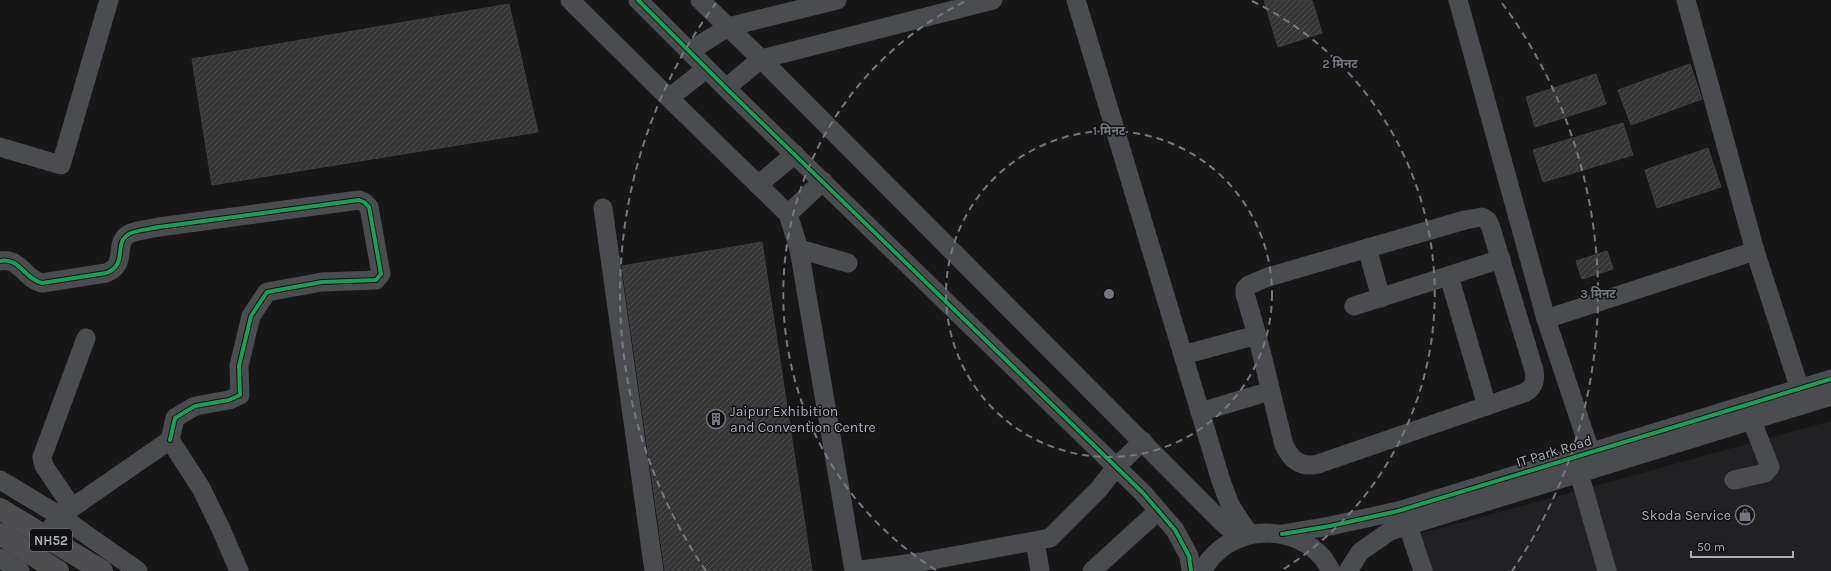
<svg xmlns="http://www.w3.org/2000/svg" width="1831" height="571" viewBox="0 0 1831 571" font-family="Karla,'Noto Sans Devanagari',sans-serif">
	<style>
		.built { fill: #212123 }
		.building { fill: url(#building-hatch); stroke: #3f4043 }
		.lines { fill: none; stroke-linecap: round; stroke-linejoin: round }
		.minor { stroke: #4b4c50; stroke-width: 19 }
		.highway { stroke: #4e4e51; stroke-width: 22 }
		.cycleway-casing { stroke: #111113; stroke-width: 6 }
		.cycleway { stroke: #1a9f57; stroke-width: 4 }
		.ring { fill: none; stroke: #757880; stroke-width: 2; stroke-dasharray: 7 5 }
		.labels { text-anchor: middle; stroke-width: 3; stroke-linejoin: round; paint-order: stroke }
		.shield { fill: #111113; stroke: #7b7e86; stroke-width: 1 }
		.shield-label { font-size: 13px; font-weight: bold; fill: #a8adb8 }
		.poi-label { font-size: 14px; fill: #a8adb8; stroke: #111113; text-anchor: start }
		.street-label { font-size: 14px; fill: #a8adb8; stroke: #111113 }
		.centre { fill: #757880; stroke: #111113; stroke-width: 2 }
		.ring-label { font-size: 12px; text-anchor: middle; font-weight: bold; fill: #757880; stroke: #111113; stroke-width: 3; stroke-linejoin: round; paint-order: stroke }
	</style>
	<defs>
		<pattern id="building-hatch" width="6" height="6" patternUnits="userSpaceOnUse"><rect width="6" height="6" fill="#353536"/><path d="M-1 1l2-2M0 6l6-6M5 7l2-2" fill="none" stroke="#4f5051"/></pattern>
	</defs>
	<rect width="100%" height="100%" fill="#171717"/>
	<polygon class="built" points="1831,421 1831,571 1430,571 1419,534"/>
	<g class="building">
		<polygon points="1264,0 1312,0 1322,33 1278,47"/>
		<polygon points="509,4 538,132 212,185 192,59"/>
		<polygon points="1690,64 1702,99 1631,125 1618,90"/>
		<polygon points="1596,74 1606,104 1535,127 1526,97"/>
		<polygon points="1623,123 1633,155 1543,182 1533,150"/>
		<polygon points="1708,148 1721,187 1657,208 1645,170"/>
		<polygon points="762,242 812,571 665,571 622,266"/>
		<polygon points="1607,251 1613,269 1582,279 1576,261"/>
	</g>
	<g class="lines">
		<g class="minor">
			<polyline points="570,0 669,98 706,69"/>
			<polyline points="638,0 730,92 1143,493 1175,530 1189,556 1191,571"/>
			<polyline points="700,0 761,59 1222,522 1240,538"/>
			<polyline points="1076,0 1221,481 1230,505 1249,534"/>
			<polyline points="1458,0 1546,319 1594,463"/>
			<polyline points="1686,0 1755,251 1803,399"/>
			<polyline points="690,51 728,27 837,0"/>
			<polyline points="726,88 761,59 993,0"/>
			<polyline points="669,98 788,214"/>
			<polyline points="0,147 61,165 109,0"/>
			<polyline points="823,181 788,214 799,249 848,263"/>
			<polyline points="758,185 795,154"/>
			<polyline points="603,208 654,571"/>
			<path d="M1482 217 1488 221 1491 228 1534 370C1536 381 1534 388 1524 393L1318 464C1301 468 1291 460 1284 445L1257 335 1245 294V289L1249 285 1268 277 1465 220Z"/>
			<polyline points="1367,248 1381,298"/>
			<polyline points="799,249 854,571 921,562 1050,538 1099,489 1116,467 1143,441"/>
			<path d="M0 261C20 257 24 279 42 283L106 273C130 264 111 242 131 233 139 230 150 229 159 227L359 200 364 202 369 207 381 274 376 280 322 282 267 292 251 316 239 366 240 395 229 400 195 406 175 418 170 440"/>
			<polyline points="1449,276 1487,406"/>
			<polyline points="1354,306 1501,259"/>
			<polyline points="1546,319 1755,251"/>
			<polyline points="1183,355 1257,335"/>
			<polyline points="1200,412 1270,391"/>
			<polyline points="1579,473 1607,571"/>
			<polyline points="0,480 60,516 138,571"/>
			<polyline points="1734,480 1765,473 1770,467 1752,421"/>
			<polyline points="72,507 44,466 42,457 86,338"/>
			<polyline points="1408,526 1423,571"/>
			<polyline points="1282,534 1330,526 1398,511 1831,379"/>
			<polyline points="45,536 60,516 170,440 201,488 221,529 239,571"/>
			<polyline points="1035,541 1040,571"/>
			<polyline points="0,558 20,571"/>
			<polyline points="1092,571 1158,511"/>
			<path d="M1202 571C1206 565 1210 558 1215 554 1244 525 1296 526 1323 558 1326 562 1329 567 1331 571"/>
			<polyline points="1348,571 1360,552 1390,531 1831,396"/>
		</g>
		<g class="highway">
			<polyline points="0,509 102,571"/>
			<polyline points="0,534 58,571"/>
		</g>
		<g class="cycleway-casing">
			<g id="cycleway">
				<polyline points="638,0 730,92 1143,493 1175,530 1189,556 1191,571"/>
				<path d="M0 261C20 257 24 279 42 283L106 273C130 264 111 242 131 233 139 230 150 229 159 227L359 200 364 202 369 207 381 274 376 280 322 282 267 292 251 316 239 366 240 395 229 400 195 406 175 418 170 440"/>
				<polyline points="1282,534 1330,526 1398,511 1831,379"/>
			</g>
		</g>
		<use href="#cycleway" class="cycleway"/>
	</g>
	<g class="ring">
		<circle cx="1109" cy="294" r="163"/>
		<path d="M936 570A326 326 0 0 1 966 1M1252 1A326 326 0 0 1 1282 570"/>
		<path d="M706 571A489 489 0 0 1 716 3M1502 3A489 489 0 0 1 1512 571"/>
	</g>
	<defs>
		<g id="building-ring" transform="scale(1)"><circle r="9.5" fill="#111113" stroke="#757880" stroke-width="1.5"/><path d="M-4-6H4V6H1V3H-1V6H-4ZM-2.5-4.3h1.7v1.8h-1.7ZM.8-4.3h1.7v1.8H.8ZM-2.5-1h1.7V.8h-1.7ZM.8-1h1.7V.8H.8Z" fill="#757880"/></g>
		<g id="shop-ring" transform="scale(1)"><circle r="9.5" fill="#111113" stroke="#757880" stroke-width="1.5"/><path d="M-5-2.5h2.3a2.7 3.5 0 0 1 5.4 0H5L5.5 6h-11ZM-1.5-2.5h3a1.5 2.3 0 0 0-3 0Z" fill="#757880"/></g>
	</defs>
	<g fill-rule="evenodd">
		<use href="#building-ring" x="716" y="419"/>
		<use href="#shop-ring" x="1745" y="515"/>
	</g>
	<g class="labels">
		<rect class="shield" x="30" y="529" width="42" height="22" rx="3"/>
		<g class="shield-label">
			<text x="51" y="545">NH52</text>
		</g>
		<g class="poi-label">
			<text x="730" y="416">Jaipur Exhibition<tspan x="730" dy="16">and Convention Centre</tspan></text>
			<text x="1731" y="520" text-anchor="end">Skoda Service</text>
		</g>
		<g class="street-label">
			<text transform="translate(1554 451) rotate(-17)" y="5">IT Park Road</text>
		</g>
	</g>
	<circle cx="1109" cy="294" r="6" class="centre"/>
	<g class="ring-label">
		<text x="1340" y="68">2 मिनट</text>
		<text x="1109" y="135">1 मिनट</text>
		<text x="1598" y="298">3 मिनट</text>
	</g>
	<path d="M1691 551v6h102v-6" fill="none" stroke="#a8adb8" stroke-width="2"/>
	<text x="1697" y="551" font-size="12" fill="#a8adb8" stroke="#111113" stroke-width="3" paint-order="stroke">50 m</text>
</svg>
